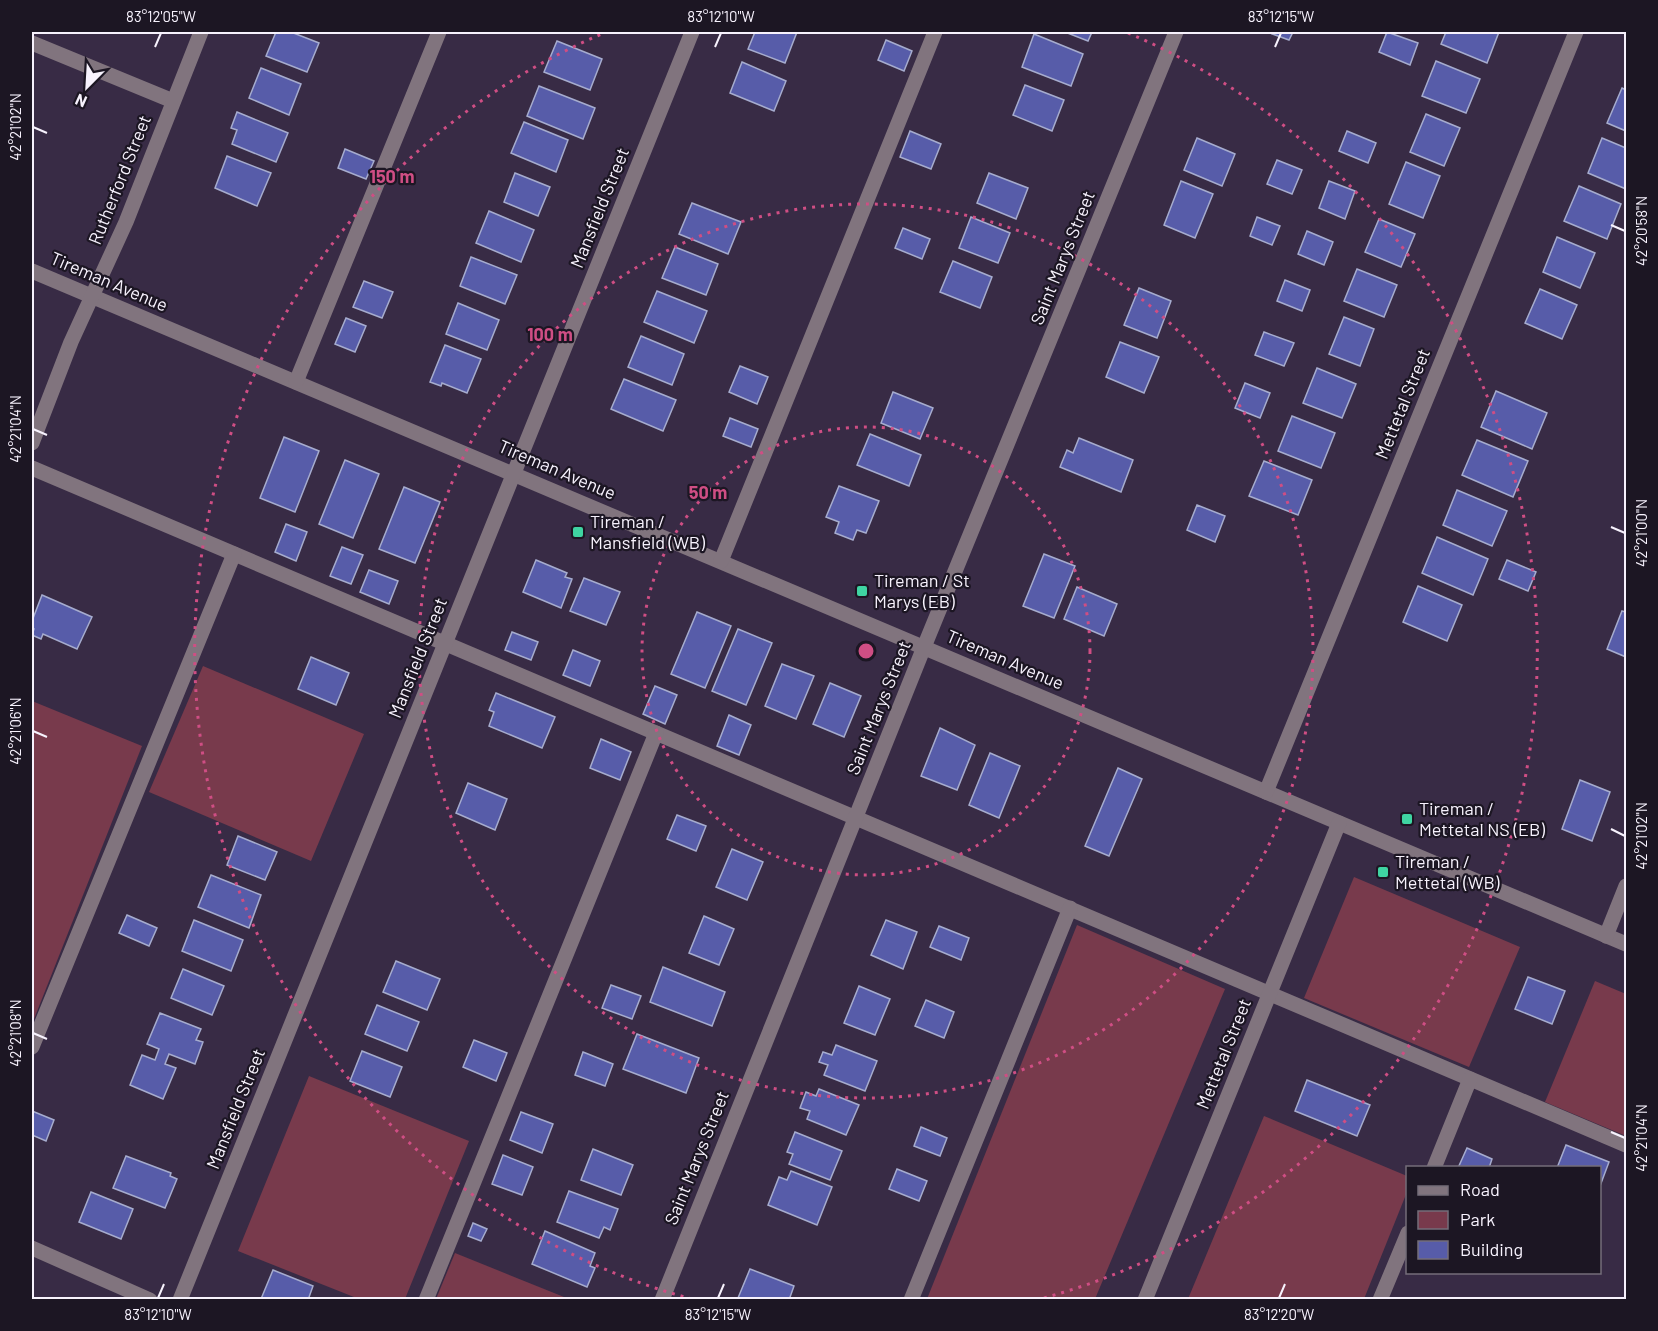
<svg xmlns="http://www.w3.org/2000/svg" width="1658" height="1331" viewBox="0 0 1658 1331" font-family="Barlow,sans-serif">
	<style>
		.green { fill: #783a4c }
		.building { fill: #575ca9; stroke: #a6acce; stroke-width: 1.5 }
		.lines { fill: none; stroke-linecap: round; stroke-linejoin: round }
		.minor { stroke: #81747e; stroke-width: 15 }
		.ticks { fill: none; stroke: #f7f2fd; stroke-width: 2 }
		.ring { fill: none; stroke: #cf4e84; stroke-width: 3; stroke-dasharray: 3 6 }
		.poi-dot { fill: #3fd4a2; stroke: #1c1623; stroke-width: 2 }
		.labels { text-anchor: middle; stroke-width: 4.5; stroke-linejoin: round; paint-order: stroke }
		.street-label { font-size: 18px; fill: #f7f2fd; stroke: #1c1623 }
		.poi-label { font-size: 18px; fill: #f7f2fd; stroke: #1c1623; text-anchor: start }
		.centre { fill: #cf4e84; stroke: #1c1623; stroke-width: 3 }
		.ring-label { font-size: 18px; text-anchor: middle; font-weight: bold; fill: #cf4e84; stroke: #1c1623; stroke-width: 4.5; stroke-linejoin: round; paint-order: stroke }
		.neatline { fill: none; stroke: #f7f2fd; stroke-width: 2 }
		.ticks-label { font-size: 15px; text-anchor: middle; fill: #f7f2fd }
	</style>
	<rect width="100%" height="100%" fill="#382b45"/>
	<g class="green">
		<polygon points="203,666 364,734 311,861 149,792"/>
		<polygon points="32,701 142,746 32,1024"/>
		<polygon points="1354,877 1520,947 1469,1067 1304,998"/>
		<polygon points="1077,925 1225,989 1095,1299 927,1299"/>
		<polygon points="1595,981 1626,994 1626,1136 1545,1102"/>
		<polygon points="309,1076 469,1141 405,1299 359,1299 238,1251"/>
		<polygon points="1264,1116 1407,1176 1407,1192 1364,1299 1188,1299"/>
		<polygon points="455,1253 569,1299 436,1299"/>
	</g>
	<g class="building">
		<polygon points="276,32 291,32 319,43 307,72 266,56"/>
		<polygon points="755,32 797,32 785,63 748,49"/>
		<polygon points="1065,32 1092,32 1088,41"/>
		<polygon points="1267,32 1293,32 1289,40"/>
		<polygon points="1387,32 1418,43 1410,65 1379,52"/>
		<polygon points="1446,32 1499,32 1487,63 1441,44"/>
		<polygon points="1034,34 1083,54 1071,86 1022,67"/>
		<polygon points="886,40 912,51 904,71 878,60"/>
		<polygon points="557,41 602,59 590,90 544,72"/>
		<polygon points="1436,61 1480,79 1466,113 1422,96"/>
		<polygon points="742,62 786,81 774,111 730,93"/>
		<polygon points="261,68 301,84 289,115 249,98"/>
		<polygon points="1025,85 1064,100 1052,131 1013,115"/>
		<polygon points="539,86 595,108 583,139 527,116"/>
		<polygon points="1622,88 1626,90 1626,131 1607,123"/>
		<polygon points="237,112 288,133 276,162 232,144 237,130 231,128"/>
		<polygon points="1426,114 1460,128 1444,166 1410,152"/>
		<polygon points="524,122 568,140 556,172 511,153"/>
		<polygon points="910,131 941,144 931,169 900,157"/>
		<polygon points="1347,131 1376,143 1368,163 1339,151"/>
		<polygon points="1197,138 1235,154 1222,186 1184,170"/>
		<polygon points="1602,138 1626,148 1626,189 1588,173"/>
		<polygon points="345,149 374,161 366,179 338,168"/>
		<polygon points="227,156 271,173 257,206 215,188"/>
		<polygon points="1277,160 1302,170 1292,194 1267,184"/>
		<polygon points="1406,162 1440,176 1423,218 1389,204"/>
		<polygon points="515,173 550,187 538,216 504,202"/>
		<polygon points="989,173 1028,188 1016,219 977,203"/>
		<polygon points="1181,181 1213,194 1195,238 1164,225"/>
		<polygon points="1329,181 1355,191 1345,219 1319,208"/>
		<polygon points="1579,186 1621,204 1607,239 1564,221"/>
		<polygon points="692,203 741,222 728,254 679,234"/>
		<polygon points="489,211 534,230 521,262 476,243"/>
		<polygon points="971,217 1010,233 998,263 959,248"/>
		<polygon points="1257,217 1280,226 1272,245 1250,236"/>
		<polygon points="1379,219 1415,234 1401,267 1365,252"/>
		<polygon points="903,228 930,239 922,259 895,248"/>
		<polygon points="1307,231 1333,242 1324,265 1298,254"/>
		<polygon points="1557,237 1595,253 1580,288 1543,272"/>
		<polygon points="675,247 718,264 706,295 662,278"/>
		<polygon points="471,257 517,275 505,304 460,286"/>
		<polygon points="953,261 992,277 980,308 940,292"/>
		<polygon points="1357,269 1397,285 1384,317 1344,301"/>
		<polygon points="1285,280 1310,290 1302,311 1277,301"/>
		<polygon points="364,281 393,292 382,318 353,307"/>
		<polygon points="1139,288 1171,301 1157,338 1124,325"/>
		<polygon points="1540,289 1577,305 1562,339 1525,323"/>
		<polygon points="657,291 707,311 694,343 644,322"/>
		<polygon points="458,303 499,320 487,350 446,334"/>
		<polygon points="1344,317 1374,329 1360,366 1329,354"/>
		<polygon points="346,318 366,326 355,352 335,344"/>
		<polygon points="1264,332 1294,343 1284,366 1255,355"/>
		<polygon points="641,336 684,354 672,385 628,367"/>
		<polygon points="1120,342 1159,357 1144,393 1106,377"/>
		<polygon points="445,345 481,359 467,393 442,383 441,386 430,382"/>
		<polygon points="740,366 768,377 757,404 729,392"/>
		<polygon points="1317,368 1356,384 1342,418 1303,403"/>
		<polygon points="624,379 676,400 663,431 611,409"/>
		<polygon points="1245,383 1270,393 1260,418 1235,408"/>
		<polygon points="1496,391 1547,413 1532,449 1481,427"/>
		<polygon points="893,392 933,408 920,439 881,423"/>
		<polygon points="1292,416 1335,433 1321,468 1278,451"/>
		<polygon points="730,418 758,429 751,447 723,436"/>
		<polygon points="870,434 921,455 909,486 857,465"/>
		<polygon points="284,437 319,451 295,512 260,498"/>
		<polygon points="1079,438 1133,460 1121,492 1060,467 1067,450 1073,453"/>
		<polygon points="1477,440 1528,461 1513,497 1462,475"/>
		<polygon points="345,460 379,474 353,538 319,524"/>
		<polygon points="1264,461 1312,480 1298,515 1249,496"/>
		<polygon points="839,486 879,501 866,533 857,530 853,540 835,533 839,522 826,517"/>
		<polygon points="404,487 440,502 415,563 379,549"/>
		<polygon points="1457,490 1507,511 1492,546 1443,525"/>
		<polygon points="1197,505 1225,516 1215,542 1187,530"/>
		<polygon points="286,524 307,532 296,561 275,552"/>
		<polygon points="1437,537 1488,559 1473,595 1422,573"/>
		<polygon points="342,547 363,555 351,584 330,576"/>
		<polygon points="1044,554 1075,566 1054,618 1023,606"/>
		<polygon points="536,560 567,573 565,577 572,579 561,608 523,592"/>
		<polygon points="1507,560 1536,572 1528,591 1499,579"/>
		<polygon points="369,570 398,581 389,604 360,592"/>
		<polygon points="584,578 620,592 606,625 570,611"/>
		<polygon points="1418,586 1462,605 1447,641 1403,622"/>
		<polygon points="1077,587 1117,604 1104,636 1064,619"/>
		<polygon points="42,595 92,617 77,649 43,634 41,639 32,635 34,629 32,628 32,621"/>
		<polygon points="1622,611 1626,612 1626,657 1607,649"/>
		<polygon points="697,612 731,626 705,688 671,674"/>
		<polygon points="738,629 772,643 746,705 712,691"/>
		<polygon points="512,632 538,642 531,660 505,650"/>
		<polygon points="573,650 600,661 590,686 563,675"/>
		<polygon points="311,657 349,673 336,705 298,689"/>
		<polygon points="782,664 814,676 796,719 765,706"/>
		<polygon points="830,683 861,696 844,737 813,724"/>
		<polygon points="655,686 677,695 665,724 643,714"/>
		<polygon points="496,693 555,717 542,748 489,726 494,712 489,710"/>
		<polygon points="729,715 751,725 739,755 717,746"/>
		<polygon points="940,728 975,745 957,790 921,776"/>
		<polygon points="601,739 631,752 620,780 590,768"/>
		<polygon points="990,753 1020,766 999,818 969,805"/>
		<polygon points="1118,768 1142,779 1109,856 1085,846"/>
		<polygon points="1580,780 1610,792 1592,841 1562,829"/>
		<polygon points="468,783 507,799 495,830 456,813"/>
		<polygon points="677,815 706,826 696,851 667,839"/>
		<polygon points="238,836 277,852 265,880 227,865"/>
		<polygon points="732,849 763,862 747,900 716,887"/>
		<polygon points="211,875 261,895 249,928 198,907"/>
		<polygon points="127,915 157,928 149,946 119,933"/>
		<polygon points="704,916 734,929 719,965 689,953"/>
		<polygon points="194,920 243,940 231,971 182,951"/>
		<polygon points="886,920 917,932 903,969 871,955"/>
		<polygon points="939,926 969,938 961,960 930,947"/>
		<polygon points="396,961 440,979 427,1010 383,992"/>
		<polygon points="663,967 725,992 712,1026 650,1002"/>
		<polygon points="183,969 224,986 212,1015 171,998"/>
		<polygon points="1528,977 1565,991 1552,1024 1515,1009"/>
		<polygon points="611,985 641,996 632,1019 602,1008"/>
		<polygon points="859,986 890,999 875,1035 844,1023"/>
		<polygon points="926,1000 954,1012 944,1038 915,1026"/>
		<polygon points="377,1005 419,1022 407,1051 365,1034"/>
		<polygon points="160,1013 201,1029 196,1040 203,1042 195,1064 169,1054 165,1064 176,1068 163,1099 130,1085 142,1055 155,1060 159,1049 147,1044"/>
		<polygon points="637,1034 699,1058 686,1093 623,1069"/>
		<polygon points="474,1040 507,1053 496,1081 463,1067"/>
		<polygon points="836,1045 877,1061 865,1091 824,1075 828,1065 819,1062 823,1052 832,1055"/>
		<polygon points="362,1051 402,1067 390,1097 350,1081"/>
		<polygon points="583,1052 613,1064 605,1086 575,1075"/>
		<polygon points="1307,1080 1370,1105 1357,1136 1295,1111"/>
		<polygon points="819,1089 859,1105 846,1135 807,1119 810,1111 800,1108 806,1092 816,1096"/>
		<polygon points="32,1111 54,1120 46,1141 32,1135"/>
		<polygon points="521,1112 553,1124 542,1153 510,1140"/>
		<polygon points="921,1127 947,1138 940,1156 914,1146"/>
		<polygon points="795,1132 842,1151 830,1180 789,1164 793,1154 787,1152"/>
		<polygon points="1566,1145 1609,1162 1600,1186 1600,1168 1557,1168"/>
		<polygon points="1467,1148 1492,1159 1489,1168 1458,1168"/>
		<polygon points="593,1149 633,1165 621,1195 581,1180"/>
		<polygon points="503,1155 533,1167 522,1195 492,1184"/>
		<polygon points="126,1156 171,1173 170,1176 177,1179 165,1208 113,1188"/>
		<polygon points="897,1169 927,1181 919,1201 889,1189"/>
		<polygon points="791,1171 832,1187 817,1225 768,1205 779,1177 787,1180"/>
		<polygon points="569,1191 618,1209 610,1230 604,1227 599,1238 557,1222"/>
		<polygon points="91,1192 133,1209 121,1239 79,1222"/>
		<polygon points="473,1223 487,1229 481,1241 468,1236"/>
		<polygon points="545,1231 595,1253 590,1266 595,1268 587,1287 532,1264"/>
		<polygon points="750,1269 794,1286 789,1300 738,1298"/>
		<polygon points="273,1270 313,1286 308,1300 261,1299"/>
	</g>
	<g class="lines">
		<g class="minor">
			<polyline points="32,43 173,101"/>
			<polyline points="32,271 1626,944"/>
			<polyline points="296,382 439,32"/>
			<polyline points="32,443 71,342 126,222 201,32"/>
			<polyline points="32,468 1626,1145"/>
			<polyline points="721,561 935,32"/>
			<polyline points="1266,792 1576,32"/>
			<polyline points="1606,936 1626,886"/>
			<polyline points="32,1047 234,554"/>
			<polyline points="1434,1168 1470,1079"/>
			<polyline points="32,1248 150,1300"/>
			<polyline points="180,1300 692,32"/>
			<polyline points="426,1300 656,733"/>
			<polyline points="662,1300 924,647 1176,32"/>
			<polyline points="911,1300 1070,908"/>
			<polyline points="1145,1300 1339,823"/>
			<polyline points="1380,1300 1408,1233"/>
		</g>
	</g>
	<path class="ticks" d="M155 47 161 33M715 47 721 33M1275 47 1281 33M33 127 47 133M1611 225 1625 231M33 429 47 435M1611 527 1625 533M33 731 47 737M1611 829 1625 836M33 1033 47 1039M1611 1132 1625 1138M158 1298 164 1284M718 1298 724 1284M1279 1298 1285 1284"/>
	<g class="ring">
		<circle cx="866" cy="651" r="224"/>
		<circle cx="866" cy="651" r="447"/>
		<path d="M692 1299A671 671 0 0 1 604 33M1128 33A671 671 0 0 1 1040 1299"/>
	</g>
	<g class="poi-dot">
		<rect x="572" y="526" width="12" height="12" rx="3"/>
		<rect x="856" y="585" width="12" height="12" rx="3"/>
		<rect x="1401" y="813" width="12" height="12" rx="3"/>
		<rect x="1377" y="866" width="12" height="12" rx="3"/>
	</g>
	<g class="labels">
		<g class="street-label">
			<text transform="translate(120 180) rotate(-68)" y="6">Rutherford Street</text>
			<text transform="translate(600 208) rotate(-68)" y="6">Mansfield Street</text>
			<text transform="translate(1063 258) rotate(-68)" y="6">Saint Marys Street</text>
			<text transform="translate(109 282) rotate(23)" y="6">Tireman Avenue</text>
			<text transform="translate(1403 404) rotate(-68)" y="6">Mettetal Street</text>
			<text transform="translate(557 470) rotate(23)" y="6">Tireman Avenue</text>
			<text transform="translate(418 658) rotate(-68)" y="6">Mansfield Street</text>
			<text transform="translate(1005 660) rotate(23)" y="6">Tireman Avenue</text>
			<text transform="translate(879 708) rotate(-68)" y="6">Saint Marys Street</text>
			<text transform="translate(1224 1054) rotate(-68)" y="6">Mettetal Street</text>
			<text transform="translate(236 1109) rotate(-68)" y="6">Mansfield Street</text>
			<text transform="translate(697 1158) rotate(-68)" y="6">Saint Marys Street</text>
		</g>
		<g class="poi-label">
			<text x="590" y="528">Tireman /<tspan x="590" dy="21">Mansfield (WB)</tspan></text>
			<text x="874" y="587">Tireman / St<tspan x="874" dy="21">Marys (EB)</tspan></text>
			<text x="1419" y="815">Tireman /<tspan x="1419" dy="21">Mettetal NS (EB)</tspan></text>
			<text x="1395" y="868">Tireman /<tspan x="1395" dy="21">Mettetal (WB)</tspan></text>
		</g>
	</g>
	<circle cx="866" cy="651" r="9" class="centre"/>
	<g class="ring-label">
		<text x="392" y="183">150 m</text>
		<text x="550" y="341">100 m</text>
		<text x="708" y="499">50 m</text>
	</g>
	<rect width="1658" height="1331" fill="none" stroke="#1c1623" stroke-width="66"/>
	<rect x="1406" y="1166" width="195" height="108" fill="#1c1623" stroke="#746e7a" stroke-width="1.5"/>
	<rect x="1418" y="1186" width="30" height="9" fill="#81747e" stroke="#746e7a" stroke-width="1.5"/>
	<text x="1460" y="1196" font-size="18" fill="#f7f2fd">Road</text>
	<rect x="1418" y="1211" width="30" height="18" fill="#783a4c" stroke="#746e7a" stroke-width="1.5"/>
	<text x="1460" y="1226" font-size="18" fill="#f7f2fd">Park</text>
	<rect x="1418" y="1241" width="30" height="18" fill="#575ca9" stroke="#746e7a" stroke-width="1.5"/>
	<text x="1460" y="1256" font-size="18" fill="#f7f2fd">Building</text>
	<g transform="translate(87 87) rotate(204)" stroke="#1c1623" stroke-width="4.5" paint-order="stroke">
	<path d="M0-4.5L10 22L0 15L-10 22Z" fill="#f7f2fd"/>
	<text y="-9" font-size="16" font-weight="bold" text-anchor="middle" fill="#f7f2fd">N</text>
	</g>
	<rect x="33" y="33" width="1592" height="1265" class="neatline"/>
	<g class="ticks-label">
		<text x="161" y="22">83°12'05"W</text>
		<text x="721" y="22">83°12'10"W</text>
		<text x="1281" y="22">83°12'15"W</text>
		<text transform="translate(16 127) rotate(-90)" y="5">42°21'02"N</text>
		<text transform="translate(1642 231) rotate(-90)" y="5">42°20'58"N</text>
		<text transform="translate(16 429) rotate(-90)" y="5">42°21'04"N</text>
		<text transform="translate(1642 533) rotate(-90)" y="5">42°21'00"N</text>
		<text transform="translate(16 731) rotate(-90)" y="5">42°21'06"N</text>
		<text transform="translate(1642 836) rotate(-90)" y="5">42°21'02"N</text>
		<text transform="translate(16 1033) rotate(-90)" y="5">42°21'08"N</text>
		<text transform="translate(1642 1138) rotate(-90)" y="5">42°21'04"N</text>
		<text x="158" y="1320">83°12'10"W</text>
		<text x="718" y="1320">83°12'15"W</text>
		<text x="1279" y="1320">83°12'20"W</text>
	</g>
</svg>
